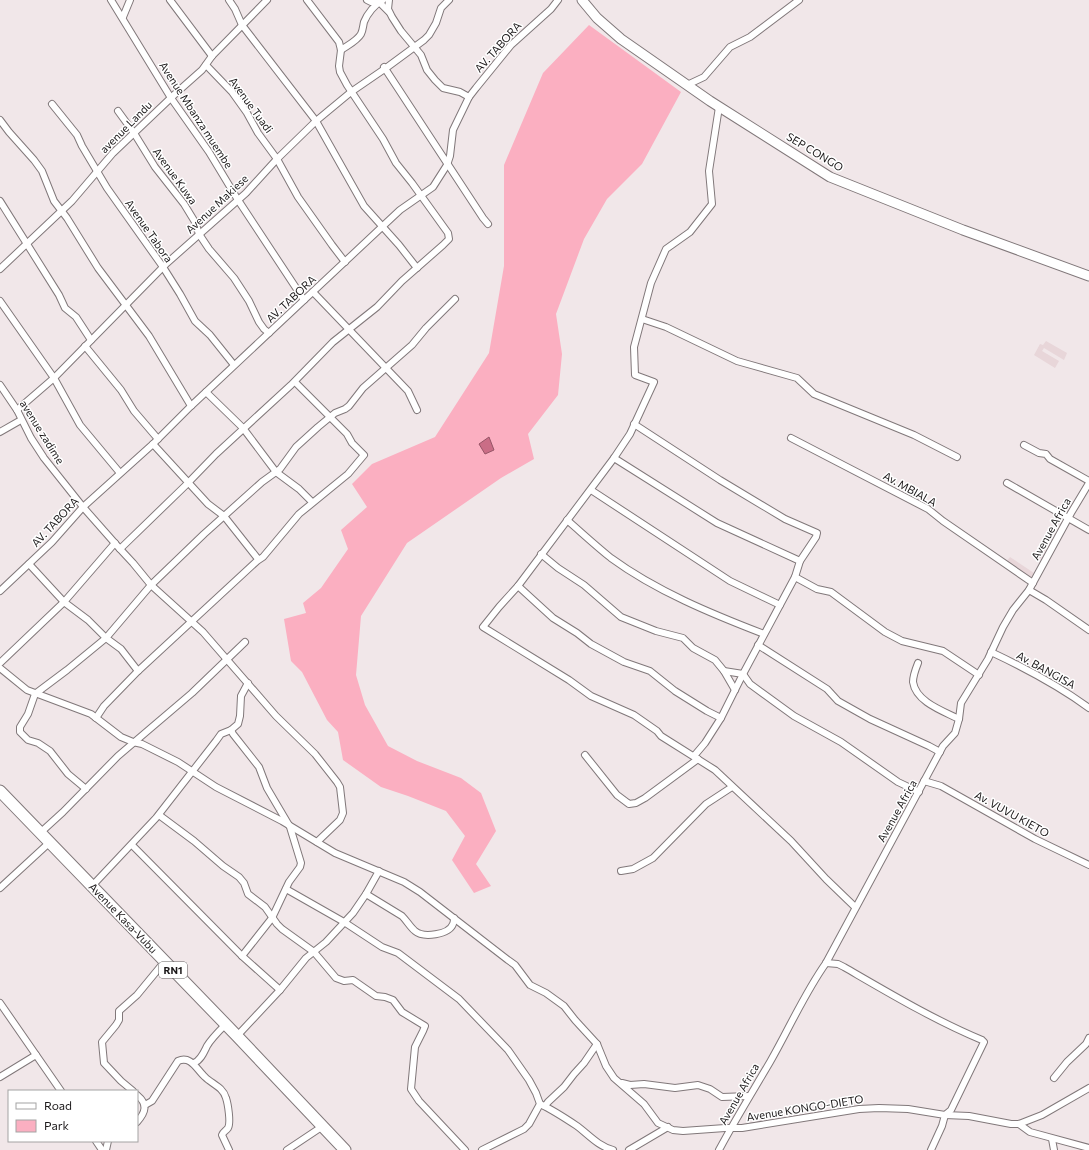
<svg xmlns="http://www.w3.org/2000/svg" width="1089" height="1150" viewBox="0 0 1089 1150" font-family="Commissioner,sans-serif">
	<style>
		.built { fill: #e8d6d9 }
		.green { fill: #fbafc1 }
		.water { fill: #ca6d86; stroke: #965466 }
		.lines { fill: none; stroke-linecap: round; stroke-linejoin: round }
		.street-casing { stroke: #81787a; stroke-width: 8 }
		.secondary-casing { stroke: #81787a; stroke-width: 11 }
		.highway-casing { stroke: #81787a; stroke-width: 13 }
		.street { stroke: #fff; stroke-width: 6 }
		.secondary { stroke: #fff; stroke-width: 9 }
		.highway { stroke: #fff; stroke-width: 11 }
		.labels { text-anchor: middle; stroke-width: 3; stroke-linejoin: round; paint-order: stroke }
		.shield { fill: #fff; stroke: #605e5f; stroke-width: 1 }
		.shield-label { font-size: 10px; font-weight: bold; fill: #1c191a }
		.street-label { font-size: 11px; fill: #1c191a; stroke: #fff }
	</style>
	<rect width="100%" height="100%" fill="#f1e7e9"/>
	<g class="built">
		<polygon points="1046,341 1067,353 1064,360 1044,348 1042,351 1059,361 1055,368 1034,355 1040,344 1043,345"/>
		<polygon points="1042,540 1048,543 1041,558 1035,556"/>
		<polygon points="1010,557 1034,573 1031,578 1007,561"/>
	</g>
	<polygon class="green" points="589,25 681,92 642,164 607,199 584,239 556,314 562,354 558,395 528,434 534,459 501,478 407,543 361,616 356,675 365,705 388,746 417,761 461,778 481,793 496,831 476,864 491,886 474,893 452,860 465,836 446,811 408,796 381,787 343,760 338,732 327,720 302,672 291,661 284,619 306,613 303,603 321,588 348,549 341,530 367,507 352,484 372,464 435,437 489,353 504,266 504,165 543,73"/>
	<polygon class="water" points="489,437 494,450 485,454 479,444"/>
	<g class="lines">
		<g class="street-casing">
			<g id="street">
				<polyline points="111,0 171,98 209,152 238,200 304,300"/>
				<polyline points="170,0 212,56"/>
				<polyline points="229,0 235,9 242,25 316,121 364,206 399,245 417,268"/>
				<polyline points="367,0 371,2 379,2 389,12"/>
				<polyline points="389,0 388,9 392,17 401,31 421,55 427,70 435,80 443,88 460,92 469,97"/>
				<polyline points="123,17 130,0"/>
				<path d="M341 50C348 45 357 41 361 34 363 30 363 26 364 22 367 14 375 4 383 0"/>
				<polyline points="206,65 232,92 247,113 258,133 277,159 298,197 332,245 345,262"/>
				<polyline points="384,67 483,218 488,224"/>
				<polyline points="687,85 704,77 730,47 750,37 799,0"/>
				<polyline points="52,104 77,135 82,146 107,188 163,267 180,294 195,321 210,335 234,365"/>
				<polyline points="719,107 709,171 712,204 690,232 666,249 651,283 634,347 635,375 654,382 630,434 614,458 518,586 499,607 483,627 569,680 591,696 634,715 657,731 661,736 715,770 791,841 826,879 855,907"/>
				<polyline points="118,111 134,133 155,167 184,204 195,222 199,234 209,249 234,278 249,301 259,322 264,329 269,333"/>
				<polyline points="0,120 9,132 34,160 42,171 54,201 67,218 98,268 149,336 191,406"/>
				<polyline points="0,201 59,295 65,308 76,317 91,340"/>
				<polyline points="0,269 72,201 113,153 175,94 202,70 212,56 267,0"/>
				<polyline points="313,292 408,391 417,410"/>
				<polyline points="0,301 54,378 80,425 120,473"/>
				<polyline points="642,319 666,327 737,361 797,378 814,394 914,435 957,457"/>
				<polyline points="85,346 121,390 134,411 158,439"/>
				<polyline points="0,385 17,410 31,438 44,458 83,507 120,549 133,563 151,585 203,632 276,716 315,754 337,782 340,787 343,813 340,820 317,842"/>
				<polyline points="206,392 243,428 276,472 299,489 312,502"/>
				<polyline points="17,410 54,378 167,263 246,193 277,159 316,121 351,92 386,68 424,40 429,35 436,23 441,8 449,0"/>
				<polyline points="634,424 720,480 785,519 817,533 816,537 800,561 795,577 743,674 721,718 705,743 694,756"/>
				<polyline points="0,432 21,420"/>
				<polyline points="791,438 928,509 943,521 1033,583"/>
				<polyline points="153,444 208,504 224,516 258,559"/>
				<polyline points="1024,445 1039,453 1046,454 1050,459 1089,481"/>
				<polyline points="614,458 717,523 800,561"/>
				<polyline points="1007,483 1089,530"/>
				<polyline points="591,490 730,581 780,605"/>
				<path d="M567 520C582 533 596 546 611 558 656 591 712 614 764 634"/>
				<polyline points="120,549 186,485 216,454 291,385 333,342 377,307 402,281 443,245 449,239 448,233 412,183 396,163 383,139 347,85 340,72 339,66 341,50 339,42 307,0"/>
				<polyline points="541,554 558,568 584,585 621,617 656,631 683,638 693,648 715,660 724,671 743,674 750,684 794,716 841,742 898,782 919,792"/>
				<polyline points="29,564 64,602 88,620 106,638 121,649 138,671"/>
				<polyline points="795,577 817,589 831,592 885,632 902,641 943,651 979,675"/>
				<polyline points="518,586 553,618 577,633 591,644 624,662 650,671 675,691 707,711 721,718"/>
				<polyline points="1029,590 1046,600 1089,630"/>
				<polyline points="0,591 52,542 83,507 153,444 191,406 400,210 433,187 447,165 450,156 453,130 469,97 476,88 511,45 551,9 558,0"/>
				<polyline points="758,645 827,689 838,701 870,719 929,746 940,752"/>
				<path d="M991 652C1025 668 1059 686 1089 708"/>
				<polyline points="0,663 64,602 115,543"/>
				<path d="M918 663C916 668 913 676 913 682 916 702 943 711 959 719"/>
				<polyline points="0,668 27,690 91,714 121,737 133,742 142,744 178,762 216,787 282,821 335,853 404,882 420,892 508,960 515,965 530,985 546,993 564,1006 575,1020 597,1044 606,1066 614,1078 644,1104 658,1123 673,1130 683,1131 725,1128 742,1128 859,1109 879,1108 908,1109 945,1115 969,1116 1011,1124 1019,1124 1042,1115 1089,1088"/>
				<polyline points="724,671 735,690"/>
				<polyline points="96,718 104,706 138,671 257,561 263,557 299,514 348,474 364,455 352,443 347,434 295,382"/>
				<polyline points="231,730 233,734 259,767 267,788 290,827 301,863 300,867 289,882 272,918 242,956"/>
				<polyline points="585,755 617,795 629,804 636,803 645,798 698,759"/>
				<polyline points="924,781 941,786 1035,839 1089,865"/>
				<polyline points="86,789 68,774 50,751 38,743 28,740 20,732 20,727 28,714 35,694 67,670 106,638 151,585 204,534 262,482 280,469 296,447 318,427 335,413 345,409 349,406 363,388 412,345 426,328 455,299"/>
				<polyline points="159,815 194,841 223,866 239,877 244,883 248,894 265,907 277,924 282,929 314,952 336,978 344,981 353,980 376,996 385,997 393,1000 402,1012 425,1026 423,1031 415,1047 411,1089 419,1101 465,1150"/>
				<polyline points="40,833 63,812 118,756 192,693 245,642"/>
				<polyline points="132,845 242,956 280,990"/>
				<polyline points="621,871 633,869 653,858 706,804 732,787"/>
				<polyline points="92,886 156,818 216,741 221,734 231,730 238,724 240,716 241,696 248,683"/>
				<polyline points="0,888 50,842"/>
				<polyline points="286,889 344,922 382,947 398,953 459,999 508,1050 529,1080 536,1093 540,1104 529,1124 524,1129 482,1150"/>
				<path d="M366 894 402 916C407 921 410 927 415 931 423 938 449 935 453 924 454 922 454 920 454 918"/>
				<path d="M826 963 838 964 844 967C889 993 934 1020 982 1040L984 1042 951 1110 945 1115 942 1126 931 1150"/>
				<polyline points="0,1003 61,1091"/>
				<polyline points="237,1036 280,990 306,958 326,942 353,913 366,894 379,871"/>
				<path d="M194 1063C201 1060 204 1052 207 1046 211 1039 220 1030 226 1024"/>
				<polyline points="0,1077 36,1055"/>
				<polyline points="1054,1078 1067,1062 1086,1044 1089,1038"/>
				<polyline points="622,1083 630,1085 644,1084 675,1088 698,1085 710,1089 722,1097 749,1096"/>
				<polyline points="133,1091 121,1081 104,1063 102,1042 116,1025 119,1020 119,1011 137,995 165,961"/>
				<path d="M137 1095C148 1104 146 1112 137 1122"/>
				<path d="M540 1104C553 1110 565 1118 577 1126 589 1135 598 1146 613 1150"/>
				<path d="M145 1105 152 1101 178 1061C191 1055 197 1070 205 1077 212 1084 223 1087 226 1098 228 1104 231 1123 228 1128 226 1131 223 1132 222 1135L229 1150"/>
				<polyline points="545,1106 548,1102 564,1087 574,1074 584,1063 597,1044"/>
				<polyline points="1019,1124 1030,1132 1089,1148"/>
				<polyline points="1052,1139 1054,1150"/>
				<polyline points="96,1141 102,1150"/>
				<polyline points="106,1150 108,1141"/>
				<polyline points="287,1150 323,1126"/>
				<polyline points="629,1150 668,1127"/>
				<path d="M719 1150C735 1120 753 1091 770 1062 789 1029 804 994 826 963L943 746 955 733 959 719 961 703 988 659 1003 627 1013 610 1029 590 1071 513 1089 483"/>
			</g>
		</g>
		<g class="secondary-casing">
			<polyline id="secondary" points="582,0 597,18 621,39 710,101 830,177 963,230 1089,276"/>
		</g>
		<g class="highway-casing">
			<polyline id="highway" points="0,791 237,1036 345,1150"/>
		</g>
		<use href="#street" class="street"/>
		<use href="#secondary" class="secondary"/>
		<use href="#highway" class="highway"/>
	</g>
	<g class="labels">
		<rect class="shield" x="159" y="962" width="28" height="16" rx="3"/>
		<g class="shield-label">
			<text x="173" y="974">RN1</text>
		</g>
		<g class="street-label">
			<text transform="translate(498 47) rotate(-48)" y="4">AV. TABORA</text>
			<text transform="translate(251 105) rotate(54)" y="4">Avenue Tuadi</text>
			<text transform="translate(196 115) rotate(57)" y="4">Avenue Mbanza muembe</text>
			<text transform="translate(126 127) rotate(-45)" y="4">avenue Landu</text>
			<text transform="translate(815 152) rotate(31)" y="4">SEP CONGO</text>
			<text transform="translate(175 176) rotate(54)" y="4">Avenue Kuwa</text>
			<text transform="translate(217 204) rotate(-43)" y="4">Avenue Makiese</text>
			<text transform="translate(149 231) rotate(55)" y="4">Avenue Tabora</text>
			<text transform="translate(291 299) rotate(-43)" y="4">AV. TABORA</text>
			<text transform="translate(42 432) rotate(58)" y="4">avenue zadime</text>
			<text transform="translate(910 489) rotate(29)" y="4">Av. MBIALA</text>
			<text transform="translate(55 522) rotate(-47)" y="4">AV. TABORA</text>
			<text transform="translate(1051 529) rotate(-61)" y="4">Avenue Africa</text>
			<text transform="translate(1046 670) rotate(29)" y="4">Av. BANGISA</text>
			<text transform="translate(897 811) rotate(-61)" y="4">Avenue Africa</text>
			<text transform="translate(1012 814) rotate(29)" y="4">Av. VUVU KIETO</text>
			<text transform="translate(123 918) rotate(46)" y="4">Avenue Kasa-Vubu</text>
			<text transform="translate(739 1094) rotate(-60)" y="4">Avenue Africa</text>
			<text transform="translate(805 1108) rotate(-9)" y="4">Avenue KONGO-DIETO</text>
		</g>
	</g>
	<rect x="8" y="1090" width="130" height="52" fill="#ffffff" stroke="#a4a3a3"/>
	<rect x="16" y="1103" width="20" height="6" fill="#ffffff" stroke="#a4a3a3"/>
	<text x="44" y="1110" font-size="12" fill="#1c191a">Road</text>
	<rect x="16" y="1120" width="20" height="12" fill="#fbafc1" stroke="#a4a3a3"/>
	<text x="44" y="1130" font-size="12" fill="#1c191a">Park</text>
</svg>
